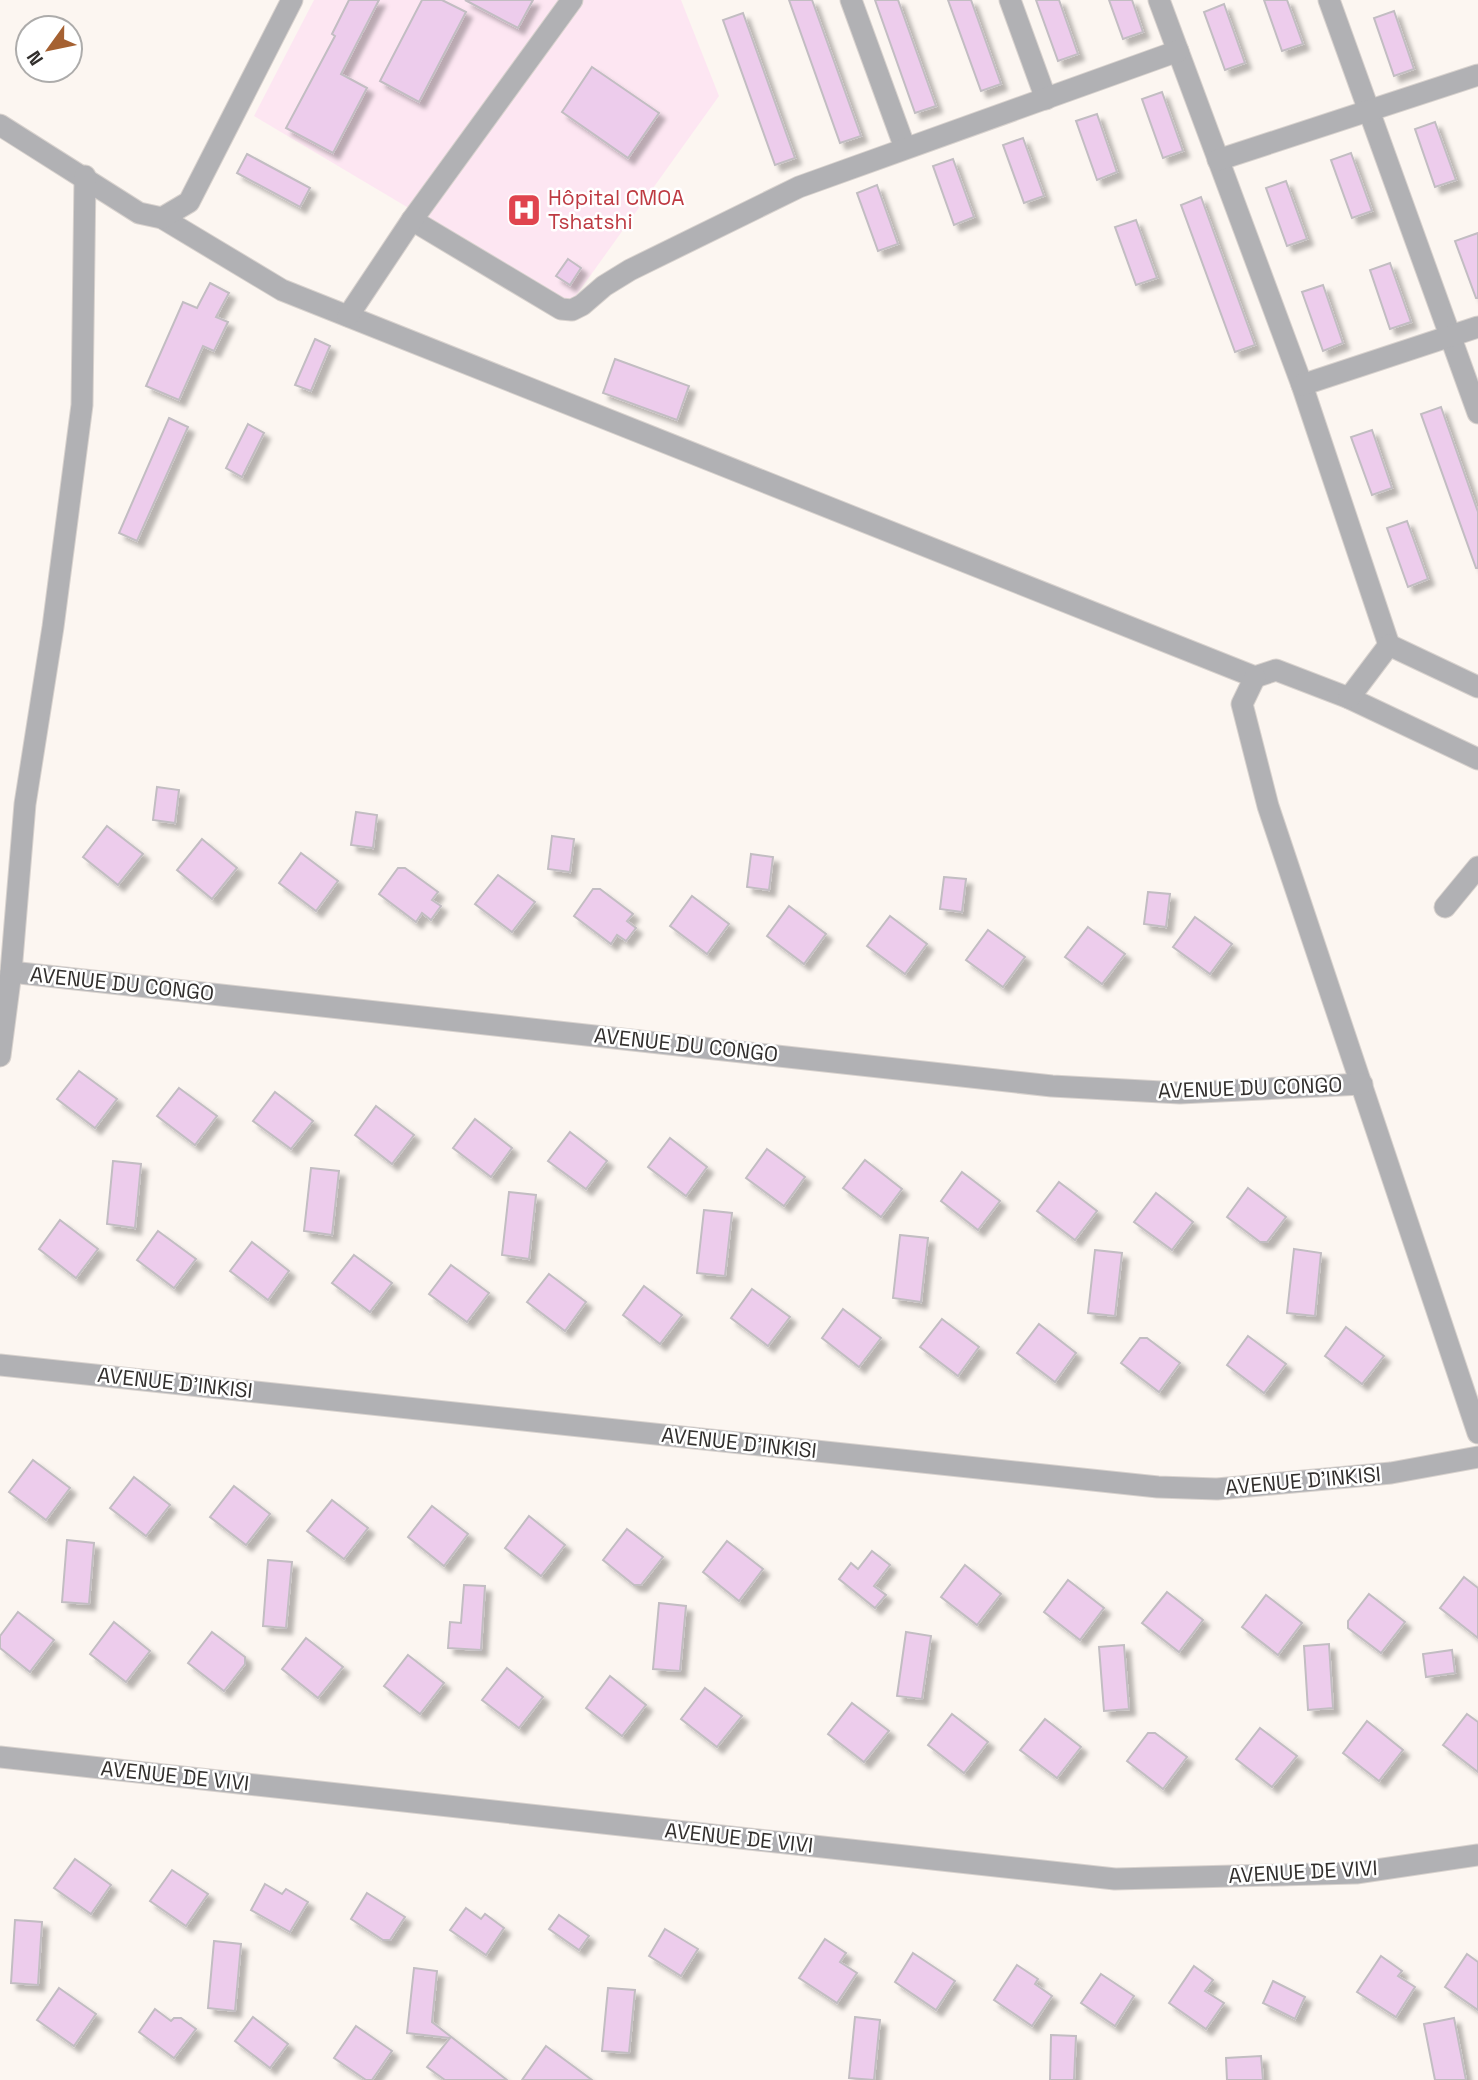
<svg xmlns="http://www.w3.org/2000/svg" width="1478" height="2080" viewBox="0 0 1478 2080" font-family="'Space Grotesk',sans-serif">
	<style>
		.industrial { fill: #fde6f2 }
		.building { fill: #edccec; stroke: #c2bdc2; stroke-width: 2; filter: url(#shadow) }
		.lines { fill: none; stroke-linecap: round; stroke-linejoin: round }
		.minor-casing { stroke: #d8d2ce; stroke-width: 23 }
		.minor { stroke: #b1b1b4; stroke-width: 21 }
		.labels { text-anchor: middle; stroke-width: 5; stroke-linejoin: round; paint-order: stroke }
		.health-label { font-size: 21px; fill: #be3a42; stroke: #fff; text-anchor: start }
		.street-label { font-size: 21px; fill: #322f2d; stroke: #fff }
	</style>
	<defs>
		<filter id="shadow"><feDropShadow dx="6" dy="6" stdDeviation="2" flood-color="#0004"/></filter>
	</defs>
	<rect width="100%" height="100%" fill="#fcf6f1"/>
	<polygon class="industrial" points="314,0 681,0 719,96 570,304 254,116"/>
	<g class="building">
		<polygon points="349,0 379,0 341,74 367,88 333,153 286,128 335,36 332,34"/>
		<polygon points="422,0 442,0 466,12 419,102 380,81"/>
		<polygon points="465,0 533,0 518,28"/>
		<polygon points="789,0 812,0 861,136 840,143"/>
		<polygon points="875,0 898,0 936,106 915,113"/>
		<polygon points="948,0 971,0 1001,84 981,91"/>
		<polygon points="1036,0 1059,0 1078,54 1058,61"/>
		<polygon points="1109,0 1132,0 1143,32 1123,39"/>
		<polygon points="1264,0 1287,0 1303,44 1282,51"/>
		<polygon points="1224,4 1245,63 1225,70 1204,12"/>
		<polygon points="1394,11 1414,69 1394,76 1374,18"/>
		<polygon points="743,13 795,158 775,165 723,20"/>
		<polygon points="592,67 659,113 628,158 562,112"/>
		<polygon points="1162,92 1183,151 1163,158 1142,99"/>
		<polygon points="1097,114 1117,172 1097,180 1076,121"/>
		<polygon points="1435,122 1456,180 1435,187 1415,129"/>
		<polygon points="1023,138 1044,196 1024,203 1003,145"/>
		<polygon points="1351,153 1372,211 1352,218 1331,160"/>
		<polygon points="247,154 310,188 300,207 237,173"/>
		<polygon points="953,159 974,217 954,225 933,166"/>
		<polygon points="1286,181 1307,239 1287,246 1266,188"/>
		<polygon points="877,185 898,244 878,251 857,193"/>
		<polygon points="1201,197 1255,345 1235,352 1181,205"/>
		<polygon points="1136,220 1157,278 1136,285 1115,227"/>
		<polygon points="1478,233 1478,298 1476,298 1455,241"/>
		<polygon points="568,259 581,268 570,285 556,276"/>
		<polygon points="1390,263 1411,322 1390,329 1370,270"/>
		<polygon points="210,283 229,293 216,317 228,322 214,351 203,346 179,400 146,386 183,302 197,308"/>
		<polygon points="1323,285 1343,343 1323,351 1302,292"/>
		<polygon points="315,339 330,346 311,391 295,385"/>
		<polygon points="615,359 689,386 677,420 603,393"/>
		<polygon points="1441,407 1478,512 1478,568 1476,568 1421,414"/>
		<polygon points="169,418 188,427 137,541 119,533"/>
		<polygon points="248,424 264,433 242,477 226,468"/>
		<polygon points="1372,430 1392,488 1372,495 1351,437"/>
		<polygon points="1407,521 1428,579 1408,587 1387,528"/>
		<polygon points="157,787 179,790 175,823 153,820"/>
		<polygon points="356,812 377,815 373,848 351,845"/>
		<polygon points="107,826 143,854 118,885 83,857"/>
		<polygon points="552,836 574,839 570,872 548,869"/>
		<polygon points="202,839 237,868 212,899 177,870"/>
		<polygon points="301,853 338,881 316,911 279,883"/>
		<polygon points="751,854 773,857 769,890 747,887"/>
		<polygon points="398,868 405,868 438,892 432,900 441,906 431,920 422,913 416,922 379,894"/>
		<polygon points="498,875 535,902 512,932 475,904"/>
		<polygon points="944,877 966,879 962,912 940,909"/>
		<polygon points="593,889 600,889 633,914 627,921 636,928 626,941 617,935 611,944 574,916"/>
		<polygon points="1148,892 1170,894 1166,927 1144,924"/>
		<polygon points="692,896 729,924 707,954 670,926"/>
		<polygon points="789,906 826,934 804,964 767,936"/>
		<polygon points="890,916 927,944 905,974 867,946"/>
		<polygon points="1195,917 1232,944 1210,974 1173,947"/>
		<polygon points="1088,927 1125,954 1102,984 1065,957"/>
		<polygon points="988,930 1025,957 1003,987 966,960"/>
		<polygon points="79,1071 117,1099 95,1128 57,1099"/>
		<polygon points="179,1088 217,1116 195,1145 157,1116"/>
		<polygon points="275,1092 313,1121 291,1149 253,1121"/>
		<polygon points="376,1106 414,1135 392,1164 355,1135"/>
		<polygon points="475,1119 512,1148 491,1177 453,1148"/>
		<polygon points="570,1132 607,1161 586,1189 548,1161"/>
		<polygon points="670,1138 707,1167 686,1196 648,1167"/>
		<polygon points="767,1149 805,1177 784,1206 746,1178"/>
		<polygon points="865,1160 902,1189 881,1217 843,1188"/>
		<polygon points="113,1161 141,1164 135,1228 107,1224"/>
		<polygon points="311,1168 339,1171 332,1235 304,1231"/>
		<polygon points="962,1172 1000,1201 978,1230 941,1201"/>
		<polygon points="1059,1182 1097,1211 1075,1240 1037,1211"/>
		<polygon points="1248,1188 1286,1217 1267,1242 1260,1242 1227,1217"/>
		<polygon points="509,1192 536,1195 529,1259 502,1255"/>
		<polygon points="1156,1193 1193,1222 1172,1250 1134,1222"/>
		<polygon points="704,1210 732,1213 725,1276 697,1273"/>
		<polygon points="60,1220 98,1249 76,1278 39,1249"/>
		<polygon points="158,1231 196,1259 174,1288 137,1260"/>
		<polygon points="900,1235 928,1238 921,1302 893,1298"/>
		<polygon points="252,1242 289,1271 268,1300 230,1271"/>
		<polygon points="1294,1249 1321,1253 1315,1316 1287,1313"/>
		<polygon points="1095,1250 1122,1253 1115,1316 1088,1313"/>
		<polygon points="354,1255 392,1283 370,1312 332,1283"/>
		<polygon points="451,1265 489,1293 467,1322 429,1294"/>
		<polygon points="549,1274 586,1302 565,1331 527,1302"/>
		<polygon points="644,1286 682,1315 660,1344 623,1315"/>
		<polygon points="752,1289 790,1317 768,1346 731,1318"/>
		<polygon points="843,1309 881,1338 859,1367 822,1338"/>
		<polygon points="942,1319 979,1347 958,1376 920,1347"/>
		<polygon points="1039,1324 1076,1353 1055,1382 1017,1353"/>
		<polygon points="1346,1327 1384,1356 1362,1384 1325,1356"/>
		<polygon points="1248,1336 1286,1364 1264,1393 1227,1365"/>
		<polygon points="1140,1338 1147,1338 1180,1363 1159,1392 1121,1363"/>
		<polygon points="33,1460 70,1488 46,1520 9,1492"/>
		<polygon points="134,1477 170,1505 146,1536 110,1508"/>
		<polygon points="234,1486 270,1514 246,1545 210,1517"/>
		<polygon points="332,1500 368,1528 344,1559 307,1531"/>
		<polygon points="432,1506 468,1534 444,1566 408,1537"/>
		<polygon points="529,1516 565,1545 541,1576 505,1548"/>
		<polygon points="627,1529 663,1557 641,1585 634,1585 603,1560"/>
		<polygon points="67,1540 94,1543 89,1604 62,1602"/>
		<polygon points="727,1541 763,1569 739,1601 703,1572"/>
		<polygon points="872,1551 890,1565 874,1586 886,1595 875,1608 839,1579 851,1563 858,1569"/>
		<polygon points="268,1560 292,1562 286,1628 263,1626"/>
		<polygon points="965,1565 1001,1594 977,1625 941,1597"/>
		<polygon points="1464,1577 1478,1588 1478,1638 1440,1608"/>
		<polygon points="1068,1580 1104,1608 1080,1640 1044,1612"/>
		<polygon points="464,1585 485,1586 481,1650 448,1648 450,1622 461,1623"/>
		<polygon points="1167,1592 1203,1620 1179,1652 1142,1623"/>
		<polygon points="1369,1594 1405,1622 1381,1653 1348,1628 1348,1621"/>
		<polygon points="1266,1595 1302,1623 1278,1655 1242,1627"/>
		<polygon points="659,1603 686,1606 680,1671 653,1669"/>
		<polygon points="18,1612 54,1640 30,1672 0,1648 0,1636"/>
		<polygon points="114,1622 150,1651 126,1682 90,1654"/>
		<polygon points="212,1632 245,1657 245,1664 224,1691 188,1663"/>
		<polygon points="906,1632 931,1636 922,1699 897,1696"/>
		<polygon points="306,1638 343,1667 318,1698 282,1669"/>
		<polygon points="1329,1644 1333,1708 1308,1710 1304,1646"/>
		<polygon points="1124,1645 1129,1709 1104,1711 1099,1647"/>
		<polygon points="1452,1650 1455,1673 1426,1677 1423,1654"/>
		<polygon points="408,1655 444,1683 420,1714 384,1686"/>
		<polygon points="507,1668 543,1697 519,1728 482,1700"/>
		<polygon points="610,1676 646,1705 622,1736 586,1708"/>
		<polygon points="705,1688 742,1716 717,1747 681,1719"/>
		<polygon points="852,1703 889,1731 864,1762 828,1734"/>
		<polygon points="952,1714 988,1742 964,1773 928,1745"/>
		<polygon points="1467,1714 1478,1722 1478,1772 1443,1745"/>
		<polygon points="1045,1719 1081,1747 1057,1778 1020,1750"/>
		<polygon points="1367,1721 1403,1750 1379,1781 1343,1753"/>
		<polygon points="1260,1728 1297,1756 1272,1787 1236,1759"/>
		<polygon points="1148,1733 1155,1733 1187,1757 1163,1789 1127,1761"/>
		<polygon points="75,1859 111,1885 91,1914 54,1888"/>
		<polygon points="172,1870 208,1894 186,1926 150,1901"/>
		<polygon points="265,1884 282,1894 286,1889 308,1902 290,1932 251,1910"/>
		<polygon points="367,1893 405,1917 390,1940 383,1940 351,1919"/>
		<polygon points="466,1908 481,1919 485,1914 504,1928 486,1955 450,1930"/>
		<polygon points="559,1915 589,1936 579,1950 549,1929"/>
		<polygon points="15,1920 42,1922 38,1985 11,1983"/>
		<polygon points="665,1929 698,1949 681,1976 649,1956"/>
		<polygon points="825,1939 846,1953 840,1962 857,1973 837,2003 799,1978"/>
		<polygon points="214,1941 241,1944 235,2011 208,2008"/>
		<polygon points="913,1953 955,1981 936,2010 895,1982"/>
		<polygon points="1467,1954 1478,1962 1478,2010 1445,1987"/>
		<polygon points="1381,1956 1402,1971 1398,1976 1415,1987 1396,2017 1357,1992"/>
		<polygon points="1017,1965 1038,1979 1035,1984 1052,1996 1032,2026 994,2000"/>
		<polygon points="1194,1966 1213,1980 1205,1991 1224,2003 1206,2029 1169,2003"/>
		<polygon points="414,1968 437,1971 432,2022 507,2080 445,2080 427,2067 450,2038 407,2033"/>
		<polygon points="1101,1974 1134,1996 1115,2026 1081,2003"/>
		<polygon points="1273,1981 1305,1997 1295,2019 1263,2003"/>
		<polygon points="59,1988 96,2014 74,2046 37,2020"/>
		<polygon points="608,1988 635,1990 629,2053 602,2051"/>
		<polygon points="155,2009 171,2021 174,2018 181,2018 196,2029 174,2058 139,2032"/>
		<polygon points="253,2017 288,2044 270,2068 235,2041"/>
		<polygon points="855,2017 880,2020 874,2080 849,2078"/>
		<polygon points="1454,2018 1466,2080 1435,2080 1424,2024"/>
		<polygon points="356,2026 392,2051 372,2080 366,2080 334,2058"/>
		<polygon points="1051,2035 1076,2036 1074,2080 1050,2080"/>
		<polygon points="546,2046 592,2080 522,2080"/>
		<polygon points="1261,2056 1263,2080 1227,2080 1226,2058"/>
	</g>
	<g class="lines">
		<g class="minor-casing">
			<g id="minor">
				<polyline points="851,0 905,148"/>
				<polyline points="1010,0 1046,99"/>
				<polyline points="1159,0 1302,385 1389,645"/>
				<polyline points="1329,0 1478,413"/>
				<polyline points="0,125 139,213 162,218 282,290 1255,677 1276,670 1349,698 1478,759"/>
				<polyline points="1218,160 1478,75"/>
				<polyline points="162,218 189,202 292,0"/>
				<polyline points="412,220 561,309 572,310 582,305 604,286 630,270 799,187 1178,51"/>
				<polyline points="348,316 412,220 572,0"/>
				<polyline points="1302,385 1478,327"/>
				<polyline points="1255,677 1242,704 1268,806 1478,1433"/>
				<polyline points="1349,698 1389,645 1478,687"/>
				<polyline points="1445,907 1478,867"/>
				<polyline points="11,972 1052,1086 1180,1093 1362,1084"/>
				<polyline points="0,1056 11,972 25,804 53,627 82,405 85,176"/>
				<polyline points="0,1365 1158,1487 1217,1489 1391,1473 1478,1457"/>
				<polyline points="0,1757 1115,1879 1356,1873 1478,1855"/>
			</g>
		</g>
		<use href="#minor" class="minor"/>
	</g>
	<defs>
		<g id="hospital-square" transform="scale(1.75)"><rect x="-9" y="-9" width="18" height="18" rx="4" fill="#e0444e" stroke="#fff"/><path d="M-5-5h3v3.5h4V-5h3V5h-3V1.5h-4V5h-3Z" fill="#fff"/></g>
	</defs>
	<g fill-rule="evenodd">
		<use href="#hospital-square" x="524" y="210"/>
	</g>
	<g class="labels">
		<g class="health-label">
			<text x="548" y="205">Hôpital CMOA<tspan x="548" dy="24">Tshatshi</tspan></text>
		</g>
		<g class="street-label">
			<text transform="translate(122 984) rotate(6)" y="7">AVENUE DU CONGO</text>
			<text transform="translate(686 1045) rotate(6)" y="7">AVENUE DU CONGO</text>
			<text transform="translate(1250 1088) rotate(-2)" y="7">AVENUE DU CONGO</text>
			<text transform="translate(175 1383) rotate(6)" y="7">AVENUE D'INKISI</text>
			<text transform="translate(739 1443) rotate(6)" y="7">AVENUE D'INKISI</text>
			<text transform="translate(1303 1481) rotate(-5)" y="7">AVENUE D'INKISI</text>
			<text transform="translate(175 1776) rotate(6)" y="7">AVENUE DE VIVI</text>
			<text transform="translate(739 1838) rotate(6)" y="7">AVENUE DE VIVI</text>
			<text transform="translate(1303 1872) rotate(-3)" y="7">AVENUE DE VIVI</text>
		</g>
	</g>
	<g transform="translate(49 49) rotate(237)"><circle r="33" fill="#ffffff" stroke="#adacab" stroke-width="2"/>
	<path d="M0-5L12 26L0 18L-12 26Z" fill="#a56132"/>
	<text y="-10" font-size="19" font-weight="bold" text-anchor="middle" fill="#322f2d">N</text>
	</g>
</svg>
